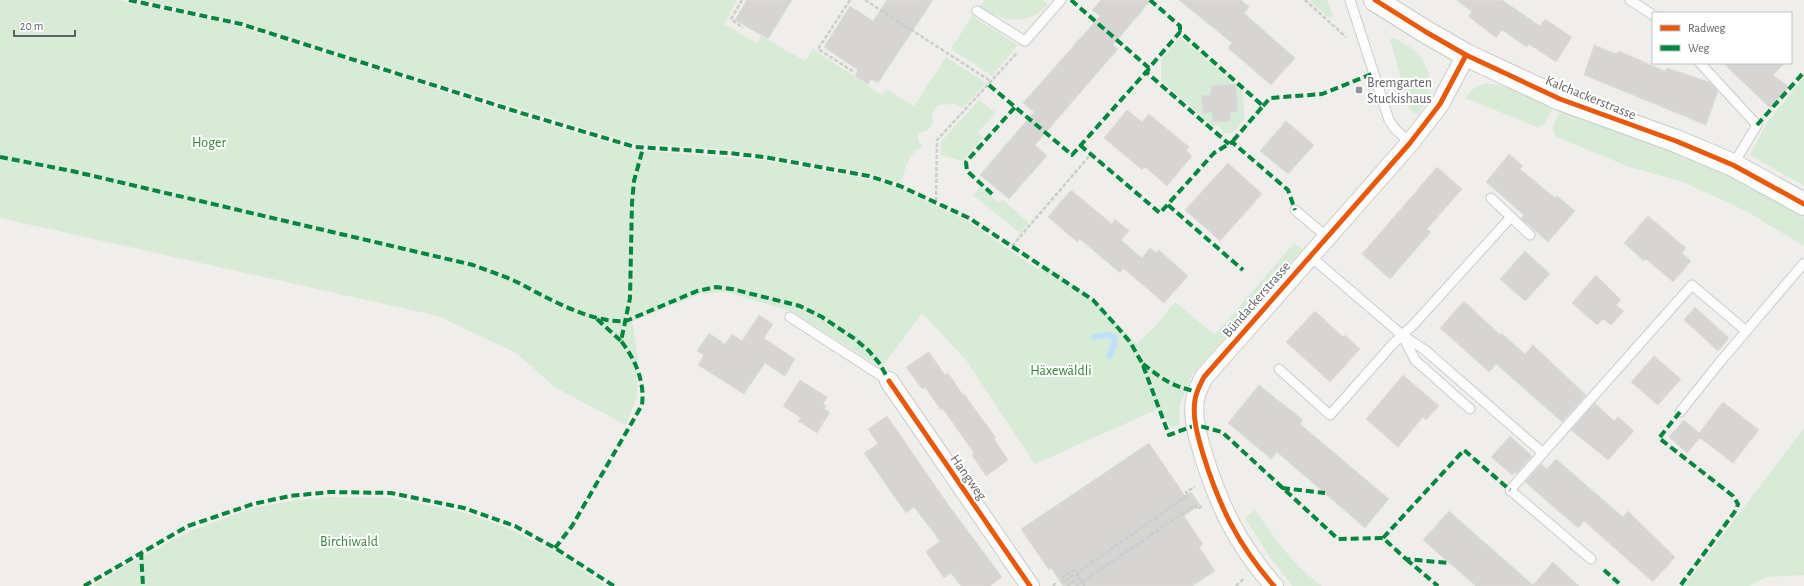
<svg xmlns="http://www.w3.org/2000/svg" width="1804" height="586" viewBox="0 0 1804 586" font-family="'Alegreya Sans',sans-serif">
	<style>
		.green { fill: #d8ebd6 }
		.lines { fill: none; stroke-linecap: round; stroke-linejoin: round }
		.stream { stroke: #bfe0f9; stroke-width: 6 }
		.building { fill: #d6d5d3; stroke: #deddd9 }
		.lane-casing { stroke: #cbcccc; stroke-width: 11 }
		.street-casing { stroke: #cbcccc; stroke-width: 20 }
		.secondary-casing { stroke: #cacacb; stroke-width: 24 }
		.path { stroke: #cacfcc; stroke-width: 2.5; stroke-dasharray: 4 2; stroke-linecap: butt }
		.lane { stroke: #fdfcfc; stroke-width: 9 }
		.street { stroke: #fdfcfc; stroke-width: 18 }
		.secondary { stroke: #fdfcfc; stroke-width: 22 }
		.quiet { stroke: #00873e; stroke-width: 4; stroke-dasharray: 8 4; stroke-linecap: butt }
		.cycleway-casing { stroke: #fff; stroke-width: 8 }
		.cycleway { stroke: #e8590c; stroke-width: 5 }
		.poi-dot { fill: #919496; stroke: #fff; stroke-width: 1.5 }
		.labels { text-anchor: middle; stroke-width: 4; stroke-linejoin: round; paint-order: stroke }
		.poi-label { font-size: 14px; fill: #5f6368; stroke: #fff; text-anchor: start }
		.street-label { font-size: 14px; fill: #5f6368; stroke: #fff }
		.park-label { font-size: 14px; fill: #348238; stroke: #fff }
	</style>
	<rect width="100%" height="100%" fill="#efeeea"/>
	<g class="green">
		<polygon points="0,0 116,0 240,26 517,115 634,150 763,160 869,179 900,188 967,221 1038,270 1043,263 1094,299 1137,344 1157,324 1175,302 1215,335 1294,243 1302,249 1192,375 1180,404 1179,425 1172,428 1158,409 1035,464 966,360 922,313 881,368 793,312 727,292 701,294 632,321 638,357 637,397 626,425 556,388 516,353 438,316 0,218"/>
		<path d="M142 0H737L724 24 757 43 761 36 805 61 813 49 882 95 886 89 914 106 946 57 986 83 963 108 955 104 938 105 932 114 933 124 927 131 921 132 918 135 919 142 923 146C905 157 907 166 901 184L870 173 764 155 729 150 635 144 220 17Z"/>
		<path d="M984 0H1043L1048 4C1028 27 1003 22 980 7Z"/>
		<polygon points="1309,0 1327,0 1333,17 1329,18"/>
		<polygon points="972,16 1018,45 992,76 951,49"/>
		<polygon points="1180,37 1242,90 1245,118 1232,133 1223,133 1223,130 1219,126 1213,126 1161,80 1161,60"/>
		<path d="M1395 38C1402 43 1410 46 1416 52 1433 69 1435 95 1418 113H1414L1410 111 1390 39Z"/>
		<polygon points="1804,77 1804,186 1750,155 1766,124"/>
		<path d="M1483 84C1505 81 1533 98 1553 107 1549 115 1546 127 1537 127L1465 98 1473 89Z"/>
		<polygon points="979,100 996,113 978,132 984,137 963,161 940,155 941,142"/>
		<path d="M1561 110C1644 140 1729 169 1804 217V246L1748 212 1683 182 1627 166 1557 137C1548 129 1557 119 1561 110Z"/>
		<polygon points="981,187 999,203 1003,200 1029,223 1020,233 973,195"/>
		<polygon points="1804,428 1804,575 1767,577 1749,586 1684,586"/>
		<polygon points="329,497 391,498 462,512 505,527 557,552 606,586 93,586 132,562 190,531 256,507 292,501"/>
		<path d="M1255 510C1275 538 1293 566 1322 586H1292L1290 583 1269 556 1245 518Z"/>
	</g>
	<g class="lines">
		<polyline class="stream" points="1094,337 1106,335 1114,337 1114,343 1110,356"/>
	</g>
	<g class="building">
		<polygon points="747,0 792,0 768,39 735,20"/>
		<polygon points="887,0 933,0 878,83 871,79 868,84 855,76 858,70 824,47 850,6 873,21"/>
		<polygon points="1101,0 1151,0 1113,45 1118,49 1035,145 1047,156 1009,199 980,175 1034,112 1023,103 1100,16 1092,10"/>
		<polygon points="1179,0 1241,0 1249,7 1244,13 1295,58 1271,85 1228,48 1232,43"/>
		<polygon points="1457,0 1502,0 1540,26 1545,19 1572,37 1556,62 1529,44 1527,47 1502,30 1496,38 1468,16 1472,12"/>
		<polygon points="1594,45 1617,54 1619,51 1665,71 1667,68 1709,82 1718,91 1706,125 1584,75"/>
		<polygon points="1723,63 1785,63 1773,75 1789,87 1770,108"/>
		<polygon points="1236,84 1238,112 1230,112 1230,121 1213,122 1212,112 1203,113 1201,96 1211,95 1211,86"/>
		<polygon points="1127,110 1142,122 1149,114 1189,147 1186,151 1192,156 1167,186 1145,167 1142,170 1104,138"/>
		<polygon points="1286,121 1314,145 1288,174 1260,151"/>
		<polygon points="1509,154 1523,166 1520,169 1555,198 1557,196 1575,211 1548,242 1521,218 1524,215 1486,182"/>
		<polygon points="1228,163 1262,194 1220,241 1185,210"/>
		<polygon points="1437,167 1462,189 1427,229 1431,232 1390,279 1362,254"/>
		<polygon points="1071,190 1112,224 1115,219 1129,231 1121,240 1142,258 1150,248 1156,253 1159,250 1188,276 1164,303 1123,268 1120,273 1080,239 1077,242 1048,217"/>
		<polygon points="1648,216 1686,248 1682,253 1691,261 1673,282 1646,259 1644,261 1624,243"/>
		<polygon points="1525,251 1550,274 1525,301 1500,279"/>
		<polygon points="1596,275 1621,300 1616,305 1624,311 1611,325 1603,319 1597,325 1572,303"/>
		<polygon points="1464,301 1500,335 1501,333 1525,354 1533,345 1586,395 1562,422 1496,364 1489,372 1440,328"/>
		<polygon points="1695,307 1729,338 1718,351 1684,320"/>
		<polygon points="1315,311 1343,337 1345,335 1360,349 1330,382 1286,342"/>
		<polygon points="759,315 773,324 764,338 795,359 785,376 765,363 744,394 698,365 704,355 697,351 709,333 725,344 732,334 742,341"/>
		<polygon points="929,352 945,375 948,373 963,395 964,394 996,438 994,439 1008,460 986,476 972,455 974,453 943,409 941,410 925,387 922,389 906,367"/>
		<polygon points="1654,356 1681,379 1658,405 1631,382"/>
		<polygon points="1403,375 1439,406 1426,420 1423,417 1398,447 1366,419"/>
		<polygon points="800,380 827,397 823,404 826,406 824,409 830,412 817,433 798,421 801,418 783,406"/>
		<polygon points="1259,385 1303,420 1300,424 1389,499 1365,528 1277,452 1271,459 1228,423"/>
		<polygon points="1723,402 1759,430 1733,463 1700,438 1687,453 1669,437 1684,420 1699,433"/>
		<polygon points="1595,403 1614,421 1618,417 1634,431 1608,460 1571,430"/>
		<polygon points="887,416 947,503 1002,577 990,586 961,586 951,573 944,578 926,552 940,541 914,507 906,513 864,453 878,444 868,429"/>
		<polygon points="1510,436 1532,456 1516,474 1514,473 1512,475 1491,457"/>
		<polygon points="1149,443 1185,496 1191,492 1200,505 1184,516 1203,544 1199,547 1215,571 1192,586 1063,586 1051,568 1049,570 1021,529"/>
		<polygon points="1556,459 1623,517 1628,511 1675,557 1653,582 1584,521 1578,528 1525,482 1541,464 1547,469"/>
		<polygon points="1449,511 1533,585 1553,562 1579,586 1476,586 1423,540"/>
	</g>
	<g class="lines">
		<g class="lane-casing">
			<g id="lane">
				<polyline points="1350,0 1389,120 1395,129 1410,143"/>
				<polyline points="1630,0 1653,15"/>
				<polyline points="977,11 1025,41 1061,0"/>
				<polyline points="1700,63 1757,125 1733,165"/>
				<polyline points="1491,198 1530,235"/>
				<polyline points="1295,210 1326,236"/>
				<polyline points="1309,255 1402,335 1425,350 1543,453"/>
				<polyline points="790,317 889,381"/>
				<polyline points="1403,336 1415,360 1470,409"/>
				<polyline points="1279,369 1330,415 1391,346 1415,323 1511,217"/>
				<polyline points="1680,412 1720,362 1804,263"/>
				<polyline points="1591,559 1510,490 1692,285 1746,331"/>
			</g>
		</g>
		<g class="street-casing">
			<g id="street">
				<polyline points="889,381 1030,586"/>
				<path d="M1274 586C1238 545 1219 506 1203 454 1198 437 1192 418 1195 400 1196 392 1200 385 1204 377L1410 143 1440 104 1466 55"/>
			</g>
		</g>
		<g class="secondary-casing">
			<polyline id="secondary" points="1375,0 1426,32 1466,55 1560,99 1676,141 1733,165 1804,204"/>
		</g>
		<g class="path">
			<polyline points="742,0 731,19 743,28"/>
			<polyline points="850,0 818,49 854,72"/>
			<polyline points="865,0 992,82"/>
			<polyline points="1305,0 1346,37"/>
			<polyline points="936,201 937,140 1017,53"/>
			<polyline points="1012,246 1091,154"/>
			<polyline points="1053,586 1055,584 1056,586"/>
			<polyline points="1067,586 1079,578"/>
			<polyline points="1076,586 1195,505 1198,509 1202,506"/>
			<polyline points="1083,586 1084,585 1074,570 1061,578 1064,582 1177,503 1188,495 1186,492 1195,487"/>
			<polyline points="1236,586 1243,579"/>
		</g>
		<use href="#lane" class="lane"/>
		<use href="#street" class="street"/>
		<use href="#secondary" class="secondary"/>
		<g class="quiet">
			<polyline points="129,0 241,24 518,112 635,147 729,153 764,157 869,176 900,186 969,218 1093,300 1113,322 1130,342 1142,363 1169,435 1196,425 1222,432 1338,539 1383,538 1406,559 1449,563"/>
			<polyline points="1071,0 1149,68 1180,32 1263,106 1232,142"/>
			<polyline points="1150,0 1180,26 1180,32"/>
			<polyline points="1149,69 1146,72 1229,144"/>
			<polyline points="989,85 1072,155 1146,72"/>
			<polyline points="1263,106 1270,98 1322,94 1374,73"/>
			<polyline points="1757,125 1804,72"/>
			<polyline points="1080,145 1160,213 1214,153 1232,142 1288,190 1295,210"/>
			<path d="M0 157 72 171 473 265C488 271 505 276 519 283 549 299 593 324 626 321L697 291 716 287 732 289 800 306 822 317 855 339 869 351 880 364 889 381"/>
			<polyline points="992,194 967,171 966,162 1016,106"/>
			<polyline points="1168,205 1243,270"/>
			<polyline points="597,319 621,341"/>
			<path d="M1143 364C1165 381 1170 385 1197 392"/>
			<polyline points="1680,412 1659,438 1733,496 1738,504 1736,510 1680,586"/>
			<polyline points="1282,488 1325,493"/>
			<polyline points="1383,538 1464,450 1510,490"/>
			<path d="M555 548 572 526 642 405C645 381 635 359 621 341L630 298 632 203 634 181 643 148"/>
			<polyline points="141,552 143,586"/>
			<polyline points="1406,559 1438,586"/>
			<polyline points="1604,570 1622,586"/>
			<polyline points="84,586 188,526 253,504 290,496 330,492 391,493 464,508 515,526 555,548 614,586"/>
		</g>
		<g class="cycleway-casing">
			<g id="cycleway">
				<polyline points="1375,0 1426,32 1466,55 1560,99 1676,141 1733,165 1804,204"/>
				<polyline points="889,381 1030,586"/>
				<path d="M1274 586C1238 545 1219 506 1203 454 1198 437 1192 418 1195 400 1196 392 1200 385 1204 377L1410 143 1440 104 1466 55"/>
			</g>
		</g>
		<use href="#cycleway" class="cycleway"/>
	</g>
	<rect class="poi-dot" x="1355" y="86" width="8" height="8" rx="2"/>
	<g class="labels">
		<g class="poi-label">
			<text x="1367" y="87">Bremgarten<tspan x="1367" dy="16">Stuckishaus</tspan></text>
		</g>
		<g class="street-label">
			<text transform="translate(1591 97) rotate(22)" y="5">Kalchackerstrasse</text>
			<text transform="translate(1256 299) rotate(-49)" y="5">Bündackerstrasse</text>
			<text transform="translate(969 477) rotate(55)" y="5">Hangweg</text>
		</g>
		<g class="park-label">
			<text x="209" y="147">Hoger</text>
			<text x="1061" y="375">Häxewäldli</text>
			<text x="349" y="546">Birchiwald</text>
		</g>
	</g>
	<rect x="1652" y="12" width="140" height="52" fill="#ffffff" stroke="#bfc1c3"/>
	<rect x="1660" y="25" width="20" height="6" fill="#e8590c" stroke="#bfc1c3"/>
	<text x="1688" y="32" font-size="12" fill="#5f6368">Radweg</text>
	<rect x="1660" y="45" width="20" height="6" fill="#00873e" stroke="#bfc1c3"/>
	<text x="1688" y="52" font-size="12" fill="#5f6368">Weg</text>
	<path d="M14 30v6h61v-6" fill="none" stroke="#5f6368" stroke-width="2"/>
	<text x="20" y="30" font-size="12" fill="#5f6368" stroke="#ffffff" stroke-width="3" paint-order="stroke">20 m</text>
</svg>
